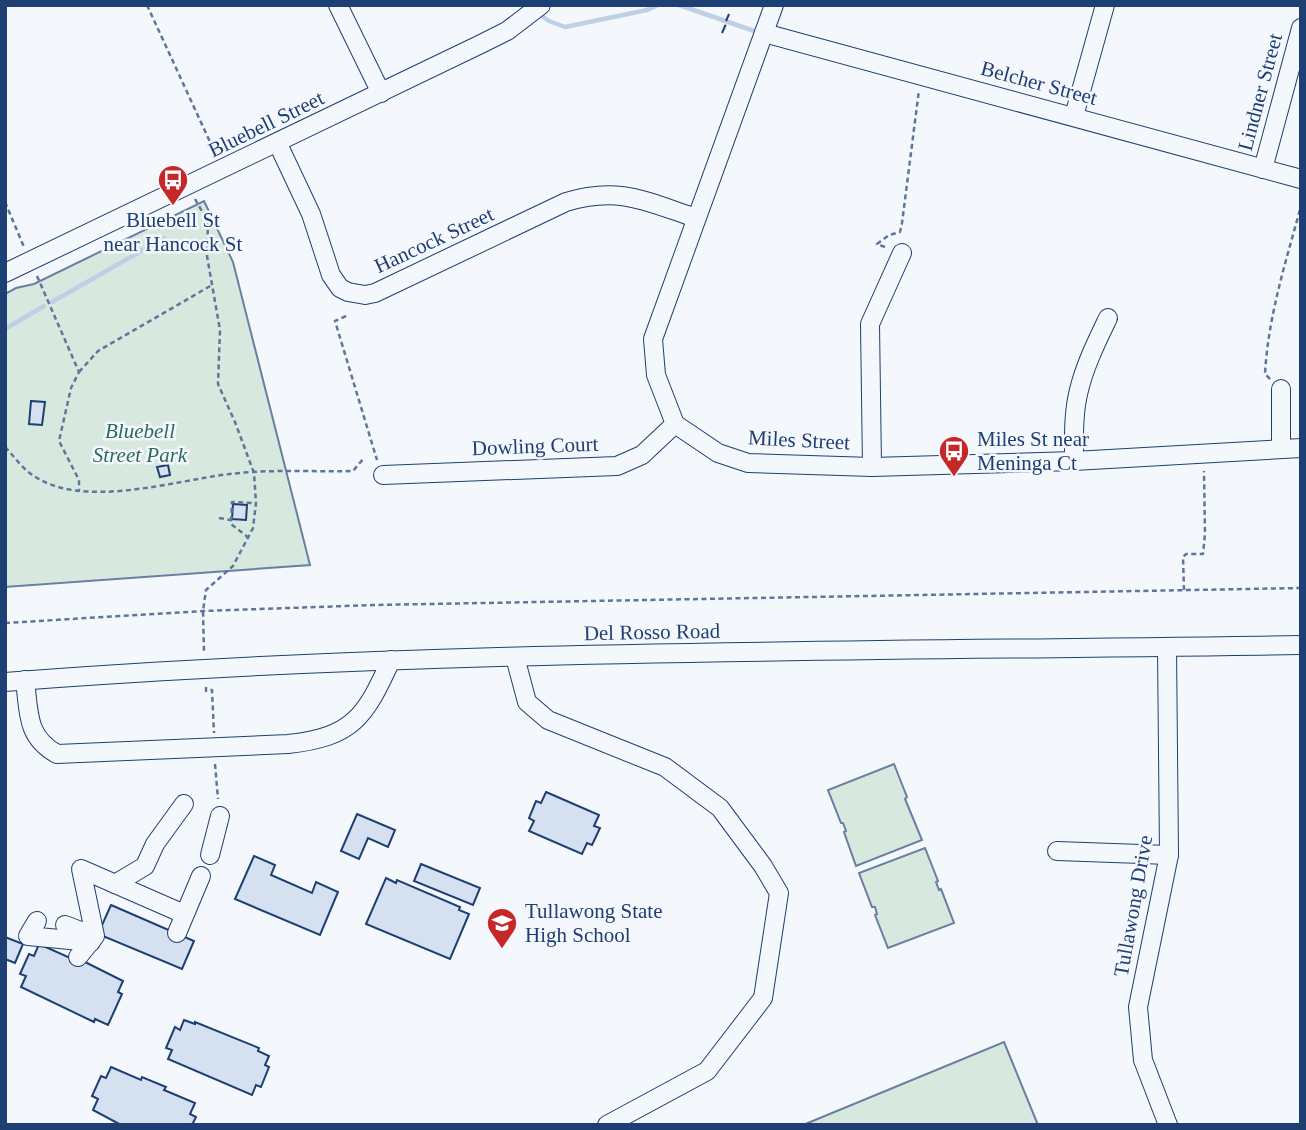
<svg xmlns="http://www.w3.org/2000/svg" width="1306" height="1130" viewBox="0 0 1306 1130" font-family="'Times New Roman',serif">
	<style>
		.green { fill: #d7e8df; stroke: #687fa3; stroke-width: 2 }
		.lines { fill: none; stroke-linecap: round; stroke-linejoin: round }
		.stream { stroke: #bed0e5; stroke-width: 4.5 }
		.building { fill: #d5e0f0; stroke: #1d3f73; stroke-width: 2 }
		.minor-casing { stroke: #1d3f73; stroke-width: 20 }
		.path { stroke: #5e769c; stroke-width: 2.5; stroke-dasharray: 5 3.5; stroke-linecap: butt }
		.minor { stroke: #f4f7fb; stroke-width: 18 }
		.fence { stroke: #1d3f73; stroke-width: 2; stroke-dasharray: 9 3.5; stroke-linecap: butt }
		.labels { text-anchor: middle; stroke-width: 5; stroke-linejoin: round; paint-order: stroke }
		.street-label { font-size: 21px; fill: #1d3f73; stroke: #f4f7fb }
		.poi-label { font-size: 21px; fill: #1d3f73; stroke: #f4f7fb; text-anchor: start }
		.park-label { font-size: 21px; font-style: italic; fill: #2c6c60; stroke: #f4f7fb }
	</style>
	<rect width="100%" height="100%" fill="#f4f7fb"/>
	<g class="green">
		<polygon points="204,201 233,262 310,565 5,587 5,294 16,288 34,284"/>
		<polygon points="894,764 907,797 905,799 922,840 856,866 844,832 846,831 843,823 841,823 828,790"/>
		<polygon points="925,848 938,881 936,882 939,890 941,889 954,923 888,948 875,915 877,914 875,907 872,907 859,873"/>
		<polygon points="1004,1042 1038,1125 803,1125"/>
	</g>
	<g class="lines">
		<g class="stream">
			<polyline points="679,5 760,33"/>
			<polyline points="539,14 549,21 565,27 647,10 658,5"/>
			<polyline points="52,302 164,238"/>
			<polyline points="5,329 44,306"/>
		</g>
	</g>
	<g class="building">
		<polygon points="31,401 45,402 42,425 29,424"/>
		<polygon points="168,465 170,475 160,477 157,467"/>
		<polygon points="233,504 247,505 246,520 232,519"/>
		<polygon points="546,792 599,815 594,826 600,828 592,845 587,843 582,854 529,831 534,821 529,818 536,801 541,803"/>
		<polygon points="357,814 395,830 388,847 368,838 359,859 341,851"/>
		<polygon points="254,856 275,865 271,875 312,893 316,882 338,892 320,935 235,899"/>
		<polygon points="421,864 480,888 473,905 414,881"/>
		<polygon points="386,878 396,883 397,880 460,907 459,910 469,914 450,959 366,924"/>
		<polygon points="111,905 194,941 182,969 98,934"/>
		<polygon points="5,937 23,944 15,963 5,959"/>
		<polygon points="39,944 70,958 71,955 123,981 118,992 122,994 108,1025 95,1019 94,1022 21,987 26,976 20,974 29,954 34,956"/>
		<polygon points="184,1020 195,1024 195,1022 259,1048 258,1051 269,1056 265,1065 269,1067 261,1087 256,1085 252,1095 168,1059 172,1050 166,1048 175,1027 180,1030"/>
		<polygon points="111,1067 141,1080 142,1077 166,1087 164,1090 195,1103 190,1114 196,1117 192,1125 121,1125 93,1110 98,1099 92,1096 101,1076 106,1078"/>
	</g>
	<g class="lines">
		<g class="minor-casing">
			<g id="minor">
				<polyline points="338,5 381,93"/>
				<polyline points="774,5 653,339 656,375 675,424 718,453 748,463 872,467 1074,461 1301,448"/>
				<polyline points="764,33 1301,179"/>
				<polyline points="1074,116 1105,5"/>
				<path d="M278 144 311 214 331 275 340 288 348 292 365 295 375 293 566 202C619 186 645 201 696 218"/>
				<polyline points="1263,169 1301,28"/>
				<polyline points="5,273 481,44 507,31 541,5"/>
				<polyline points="1281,448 1281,389"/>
				<path d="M1074 461C1074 438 1073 413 1079 390 1085 365 1097 341 1108 318"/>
				<polyline points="872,467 870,324 902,253"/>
				<polyline points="383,475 617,466 642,455 675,424"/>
				<polyline points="1167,647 1169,855 1138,1007 1143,1060 1168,1125"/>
				<polyline points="515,657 527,702 548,720 665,767 720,808 763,866 779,893 763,998 707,1071 607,1125"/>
				<path d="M25 680C29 712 26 737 57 754L288 744C353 737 365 717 391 660"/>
				<path d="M5 682C436 648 869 652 1301 645"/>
				<polyline points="1057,851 1169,855"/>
				<polyline points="210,855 220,816"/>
				<polyline points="115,884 145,866 155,844 184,804"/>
				<polyline points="37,921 28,936 91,942"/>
				<polyline points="65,925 91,935"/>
				<polyline points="177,933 201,876"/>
				<polyline points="78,957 95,936 81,869 184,914"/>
			</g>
		</g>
		<g class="path">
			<polyline points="147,5 216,155"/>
			<polyline points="195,199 208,222 207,256 220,330 218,384 235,422 254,473 256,503 253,528 233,566 206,590 203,611 204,652"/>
			<polyline points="5,202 24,247"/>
			<polyline points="885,247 877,244 889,235 900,232 902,223 919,90"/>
			<polyline points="37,276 79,372 71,388 59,441 79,480 79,490"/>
			<polyline points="346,316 335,321 377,460"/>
			<polyline points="79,372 98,351 212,285"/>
			<path d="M1270 379 1265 374C1268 317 1286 261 1301 206"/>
			<path d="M5 447C14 456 21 467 31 474 81 511 175 480 230 474 270 469 313 472 353 471L364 458"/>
			<polyline points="219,518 231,520"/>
			<polyline points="249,538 231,524 232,502 254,503"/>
			<polyline points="1184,590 1183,557 1186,554 1203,554 1205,534 1204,471"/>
			<polyline points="5,623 203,611 374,605 1301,588"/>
			<polyline points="206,687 206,691 212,690 214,733"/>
			<polyline points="215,764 218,799"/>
		</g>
		<use href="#minor" class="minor"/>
		<g class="fence">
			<polyline points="726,21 729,14"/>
			<polyline points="722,33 726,24"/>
		</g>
	</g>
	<defs>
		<g id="bus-pin" transform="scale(1.575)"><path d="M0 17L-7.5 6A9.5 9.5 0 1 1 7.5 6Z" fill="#c62828" stroke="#f4f7fb"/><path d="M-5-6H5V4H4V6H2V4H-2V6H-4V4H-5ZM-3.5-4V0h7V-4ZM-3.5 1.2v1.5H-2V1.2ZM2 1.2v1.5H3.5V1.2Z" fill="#fff"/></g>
		<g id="school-pin" transform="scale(1.575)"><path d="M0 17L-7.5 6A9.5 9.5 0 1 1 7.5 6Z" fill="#c62828" stroke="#f4f7fb"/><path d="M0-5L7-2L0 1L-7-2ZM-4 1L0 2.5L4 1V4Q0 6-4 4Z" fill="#fff"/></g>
	</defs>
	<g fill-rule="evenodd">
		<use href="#bus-pin" x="173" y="180"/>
		<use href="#bus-pin" x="954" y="451"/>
		<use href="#school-pin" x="502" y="923"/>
	</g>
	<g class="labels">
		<g class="street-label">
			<text transform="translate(1039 83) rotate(15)" y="7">Belcher Street</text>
			<text transform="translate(1260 92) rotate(-75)" y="7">Lindner Street</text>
			<text transform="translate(266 124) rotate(-26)" y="7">Bluebell Street</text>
			<text transform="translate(434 240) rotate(-25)" y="7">Hancock Street</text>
			<text transform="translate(799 440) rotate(3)" y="7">Miles Street</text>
			<text transform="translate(535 446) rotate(-2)" y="7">Dowling Court</text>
			<text transform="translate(652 632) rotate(-1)" y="7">Del Rosso Road</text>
			<text transform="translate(1133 906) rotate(-80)" y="7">Tullawong Drive</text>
		</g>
		<g class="poi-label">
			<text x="173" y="227" text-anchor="middle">Bluebell St<tspan x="173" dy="24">near Hancock St</tspan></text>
			<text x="977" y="446">Miles St near<tspan x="977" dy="24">Meninga Ct</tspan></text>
			<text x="525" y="918">Tullawong State<tspan x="525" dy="24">High School</tspan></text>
		</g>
		<g class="park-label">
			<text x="140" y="438">Bluebell<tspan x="140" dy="24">Street Park</tspan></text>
		</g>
	</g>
	<rect width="1306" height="1130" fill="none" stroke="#1d3f73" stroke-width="14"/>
</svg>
